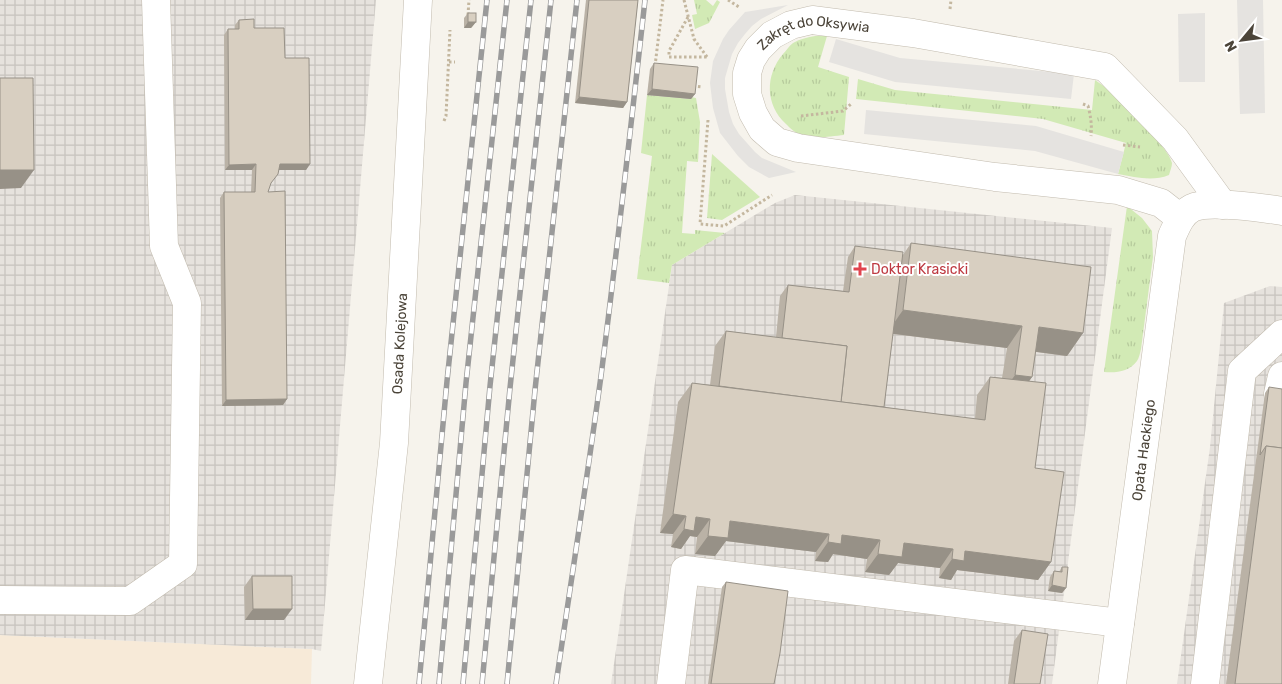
<svg xmlns="http://www.w3.org/2000/svg" width="1282" height="684" viewBox="0 0 1282 684" font-family="Rubik,sans-serif">
	<style>
		.commercial { fill: #f7ead8 }
		.industrial { fill: url(#industrial-grid) }
		.grass { fill: url(#grass-tufts) }
		.parking { fill: #e5e3e0 }
		.lines { fill: none; stroke-linecap: round; stroke-linejoin: round }
		.minor-casing { stroke: #c2bbae; stroke-width: 29 }
		.path { stroke: #c4b79f; stroke-width: 3; stroke-dasharray: 2.5 2.5; stroke-linecap: butt }
		.minor { stroke: #fff; stroke-width: 28 }
		.rail-casing { stroke: #9a9a9a; stroke-width: 5.5 }
		.rail { stroke: #fff; stroke-width: 4; stroke-dasharray: 11; stroke-linecap: butt }
		.wall { fill: #bab2a6; fill-rule: evenodd }
		.shaded-wall { fill: #979187 }
		.building { fill: #d8cfc1; stroke: #979187 }
		.health-dot { fill: #e0444e; stroke: #fff; stroke-width: 2 }
		.labels { text-anchor: middle; stroke-width: 4; stroke-linejoin: round; paint-order: stroke }
		.street-label { font-size: 14px; fill: #4b4439; stroke: #fff }
		.health-label { font-size: 14px; fill: #be3a42; stroke: #fff; text-anchor: start }
	</style>
	<defs>
		<pattern id="industrial-grid" width="8" height="8" patternUnits="userSpaceOnUse" patternTransform="scale(1.25)"><rect width="8" height="8" fill="#e6e2dd"/><path d="M0 4h8M4 0v8" fill="none" stroke="#c7c3be"/></pattern>
		<pattern id="grass-tufts" width="24" height="20" patternUnits="userSpaceOnUse" patternTransform="scale(1.25)"><rect width="24" height="20" fill="#d2eab5"/><path d="M3 7l-1-3M5 7V3M7 7l1-3M15 17l-1-3M17 17v-4M19 17l1-3" fill="none" stroke="#b6ca9c"/></pattern>
	</defs>
	<rect width="100%" height="100%" fill="#f6f3ec"/>
	<polygon class="commercial" points="0,635 312,649 311,684 0,684"/>
	<g class="industrial">
		<polygon points="0,0 376,0 321,651 312,649 0,635"/>
		<polygon points="795,195 1112,228 1052,684 611,684 672,265 775,203"/>
		<polygon points="1270,286 1282,287 1282,684 1177,684 1210,447 1224,303"/>
	</g>
	<g class="grass">
		<polygon points="694,0 706,0 713,6 717,0 720,2 709,23 695,29 692,15 697,14"/>
		<path d="M815 36H827L818 67 849 77 844 135C832 136 812 140 801 135 795 133 790 128 786 124 765 105 765 75 783 54 786 51 789 46 793 43 800 39 808 37 815 36Z"/>
		<path d="M858 79 895 90 1092 110 1095 80C1100 84 1106 87 1111 91 1123 100 1171 151 1172 163 1172 167 1170 171 1169 175 1152 182 1135 177 1118 174L1126 143 1043 119 856 99Z"/>
		<polygon points="647,95 691,99 691,97 696,98 700,122 698,162 687,161 682,233 695,234 695,230 725,233 672,265 669,283 637,279 652,156 641,153"/>
		<polygon points="712,154 760,197 722,220 707,218"/>
		<path d="M1127 206 1142 218 1152 231 1153 257 1141 349C1140 353 1139 358 1137 361 1129 372 1116 373 1104 372Z"/>
	</g>
	<g class="parking">
		<polygon points="1237,0 1263,0 1265,113 1240,114"/>
		<polygon points="788,5 761,19 752,26 745,34 738,43 732,54 725,78 725,89 729,112 733,124 739,134 755,152 762,158 796,172 769,178 749,167 738,156 720,133 713,108 710,83 713,61 723,39 729,30 745,12"/>
		<polygon points="1205,13 1205,82 1179,82 1178,14"/>
		<polygon points="836,39 900,58 1074,74 1071,99 895,82 829,62"/>
		<polygon points="866,110 1036,126 1124,152 1118,174 1035,151 864,134"/>
	</g>
	<g class="lines">
		<g class="minor-casing">
			<g id="minor">
				<path id="s1" d="M1180 218 1161 203 1118 190 995 177 798 148 777 142 762 129 753 113 747 94V73L751 60 758 49 772 35 791 25 812 20 913 33 1105 67 1175 139 1223 205"/>
				<polyline points="1278,394 1282,376"/>
				<polyline points="0,600 130,601 183,564 187,303 164,246 156,0"/>
				<path id="s2" d="M368 684 394 443 418 0"/>
				<polyline points="671,684 685,570 1120,623"/>
				<path id="s3" d="M1112 684 1172 236C1177 225 1181 214 1192 208 1208 200 1263 208 1282 211"/>
				<polyline points="1205,684 1242,371 1282,334"/>
			</g>
		</g>
		<g class="path">
			<polyline points="684,0 694,39 707,57"/>
			<polyline points="728,0 739,7"/>
			<polyline points="950,9 951,0"/>
			<polyline points="468,15 469,0"/>
			<polyline points="688,17 669,51 669,57 707,57"/>
			<polyline points="449,62 455,62"/>
			<polyline points="655,66 663,0"/>
			<polyline points="693,86 702,87"/>
			<path d="M1083 104 1088 106C1091 117 1092 126 1091 136"/>
			<polyline points="801,116 843,111 851,104"/>
			<polyline points="708,120 700,224 724,226 772,195"/>
			<polyline points="444,121 446,116 450,30"/>
			<polyline points="1123,145 1140,147"/>
		</g>
		<use href="#minor" class="minor"/>
		<g class="rail-casing">
			<g id="rail">
				<polyline points="419,684 447,381 487,0"/>
				<polyline points="439,684 466,383 507,0"/>
				<polyline points="463,684 490,386 531,0"/>
				<polyline points="482,684 510,388 551,0"/>
				<polyline points="507,684 535,390 577,0"/>
				<path d="M556 684C571 582 587 479 601 376 617 251 631 126 645 0"/>
			</g>
		</g>
		<use href="#rail" class="rail"/>
	</g>
	<g class="wall">
		<polygon points="586,0 638,0 627,102 623,108 575,103"/>
		<polygon points="468,13 476,22 471,28 464,28 464,18"/>
		<polygon points="239,20 254,28 285,58 310,164 306,170 279,170 270,184 268,192 287,399 283,405 222,406 220,198 224,192 251,192 252,170 225,170 224,35 228,29 235,29 235,25"/>
		<polygon points="654,63 695,94 691,99 647,95 650,69"/>
		<path d="M911 243 1083 333 1067 356 1036 352 1032 377 1029 381 1035 468 1051 562 1038 580 957 570 951 580 939 578 940 568 898 563 889 575 865 572 867 559 833 554 828 562 815 561 816 552 726 541 715 556 695 554 697 537 690 536 681 549 671 547 673 534 660 533 678 402 692 383 710 385 715 346 726 331 776 337 780 296 788 285 843 291 848 257 855 246 903 255ZM893 334 1007 348 1002 378 990 377 977 395 975 419 884 407Z"/>
		<polygon points="1269,387 1282,684 1226,684 1265,393"/>
		<polygon points="1062,567 1066,588 1062,593 1048,591 1050,577 1054,571 1059,572"/>
		<polygon points="252,576 284,620 245,620 244,587"/>
		<polygon points="726,582 774,684 708,684 722,587"/>
		<polygon points="1022,630 1040,684 1008,684 1014,641"/>
	</g>
	<g class="shaded-wall">
		<polygon points="468,22 476,22 471,28 464,28"/>
		<polygon points="652,89 695,94 691,99 647,95"/>
		<polygon points="579,97 627,102 623,108 575,103"/>
		<polygon points="256,164 252,170 225,170 229,165"/>
		<polygon points="280,164 310,164 306,170 276,170"/>
		<polygon points="0,170 34,170 21,188 0,189"/>
		<polygon points="903,310 1022,326 1007,348 887,333"/>
		<polygon points="1039,327 1083,333 1067,356 1023,350"/>
		<polygon points="1015,375 1032,377 1016,400 999,398"/>
		<polygon points="287,399 283,405 222,406 226,400"/>
		<polygon points="673,514 686,516 673,534 660,533"/>
		<polygon points="696,517 710,519 697,537 690,536 681,549 671,547 684,529"/>
		<polygon points="730,521 829,534 816,552 726,541 715,556 695,554 708,536"/>
		<polygon points="842,535 880,540 867,559 833,554 828,562 815,561 828,542"/>
		<polygon points="904,543 953,549 940,568 898,563 889,575 865,572 878,554"/>
		<polygon points="965,551 1051,562 1038,580 957,570 951,580 939,578 952,559"/>
		<polygon points="1052,585 1066,588 1062,593 1048,591"/>
		<polygon points="253,609 292,609 284,620 245,620"/>
	</g>
	<g class="building">
		<polygon points="589,0 638,0 627,102 579,97"/>
		<rect x="468" y="13" width="8" height="9"/>
		<polygon points="254,19 254,28 284,28 285,58 309,58 310,164 280,164 278,174 271,183 268,192 285,191 287,399 226,400 224,192 255,192 256,164 229,165 228,29 239,29 239,20"/>
		<polygon points="654,63 698,67 695,94 652,89"/>
		<polygon points="0,78 33,78 34,170 0,170"/>
		<polygon points="911,243 1091,267 1083,333 1039,327 1032,377 1015,375 1022,326 903,310"/>
		<polygon points="855,246 903,252 884,407 841,402 847,346 782,338 788,285 849,292"/>
		<polygon points="726,331 847,346 841,402 719,386"/>
		<polygon points="990,377 1046,383 1035,468 1064,472 1051,562 965,551 964,561 952,559 953,549 904,543 902,557 878,554 880,540 842,535 841,544 828,542 829,534 730,521 728,538 708,536 710,519 696,517 694,531 684,529 686,516 673,514 692,383 985,420"/>
		<polygon points="1269,387 1282,389 1282,448 1266,446 1260,455"/>
		<polygon points="1266,446 1282,448 1282,684 1235,684"/>
		<polygon points="1062,567 1068,567 1066,588 1052,585 1054,571 1062,572"/>
		<polygon points="252,576 292,576 292,609 253,609"/>
		<polygon points="726,582 788,591 780,653 774,684 711,684"/>
		<polygon points="1022,630 1048,634 1040,684 1014,684"/>
	</g>
	<path class="health-dot" d="M857.5 261.5h5v5h5v5h-5v5h-5v-5h-5v-5h5z"/>
	<g class="labels">
		<g class="street-label">
			<text dy="5" stroke="none"><textPath href="#s1" startOffset="581">Zakręt do Oksywia</textPath></text>
			<text dy="5" stroke="none"><textPath href="#s2" startOffset="342">Osada Kolejowa</textPath></text>
			<text dy="5" stroke="none"><textPath href="#s3" startOffset="236">Opata Hackiego</textPath></text>
		</g>
		<g class="health-label">
			<text x="871" y="274">Doktor Krasicki</text>
		</g>
	</g>
	<g transform="translate(1242 40) rotate(241)" stroke="#ffffff" stroke-width="4" paint-order="stroke">
	<path d="M0-4L9 19L0 12L-9 19Z" fill="#4b4439"/>
	<text y="-8" font-size="14" font-weight="bold" text-anchor="middle" fill="#4b4439">N</text>
	</g>
</svg>
